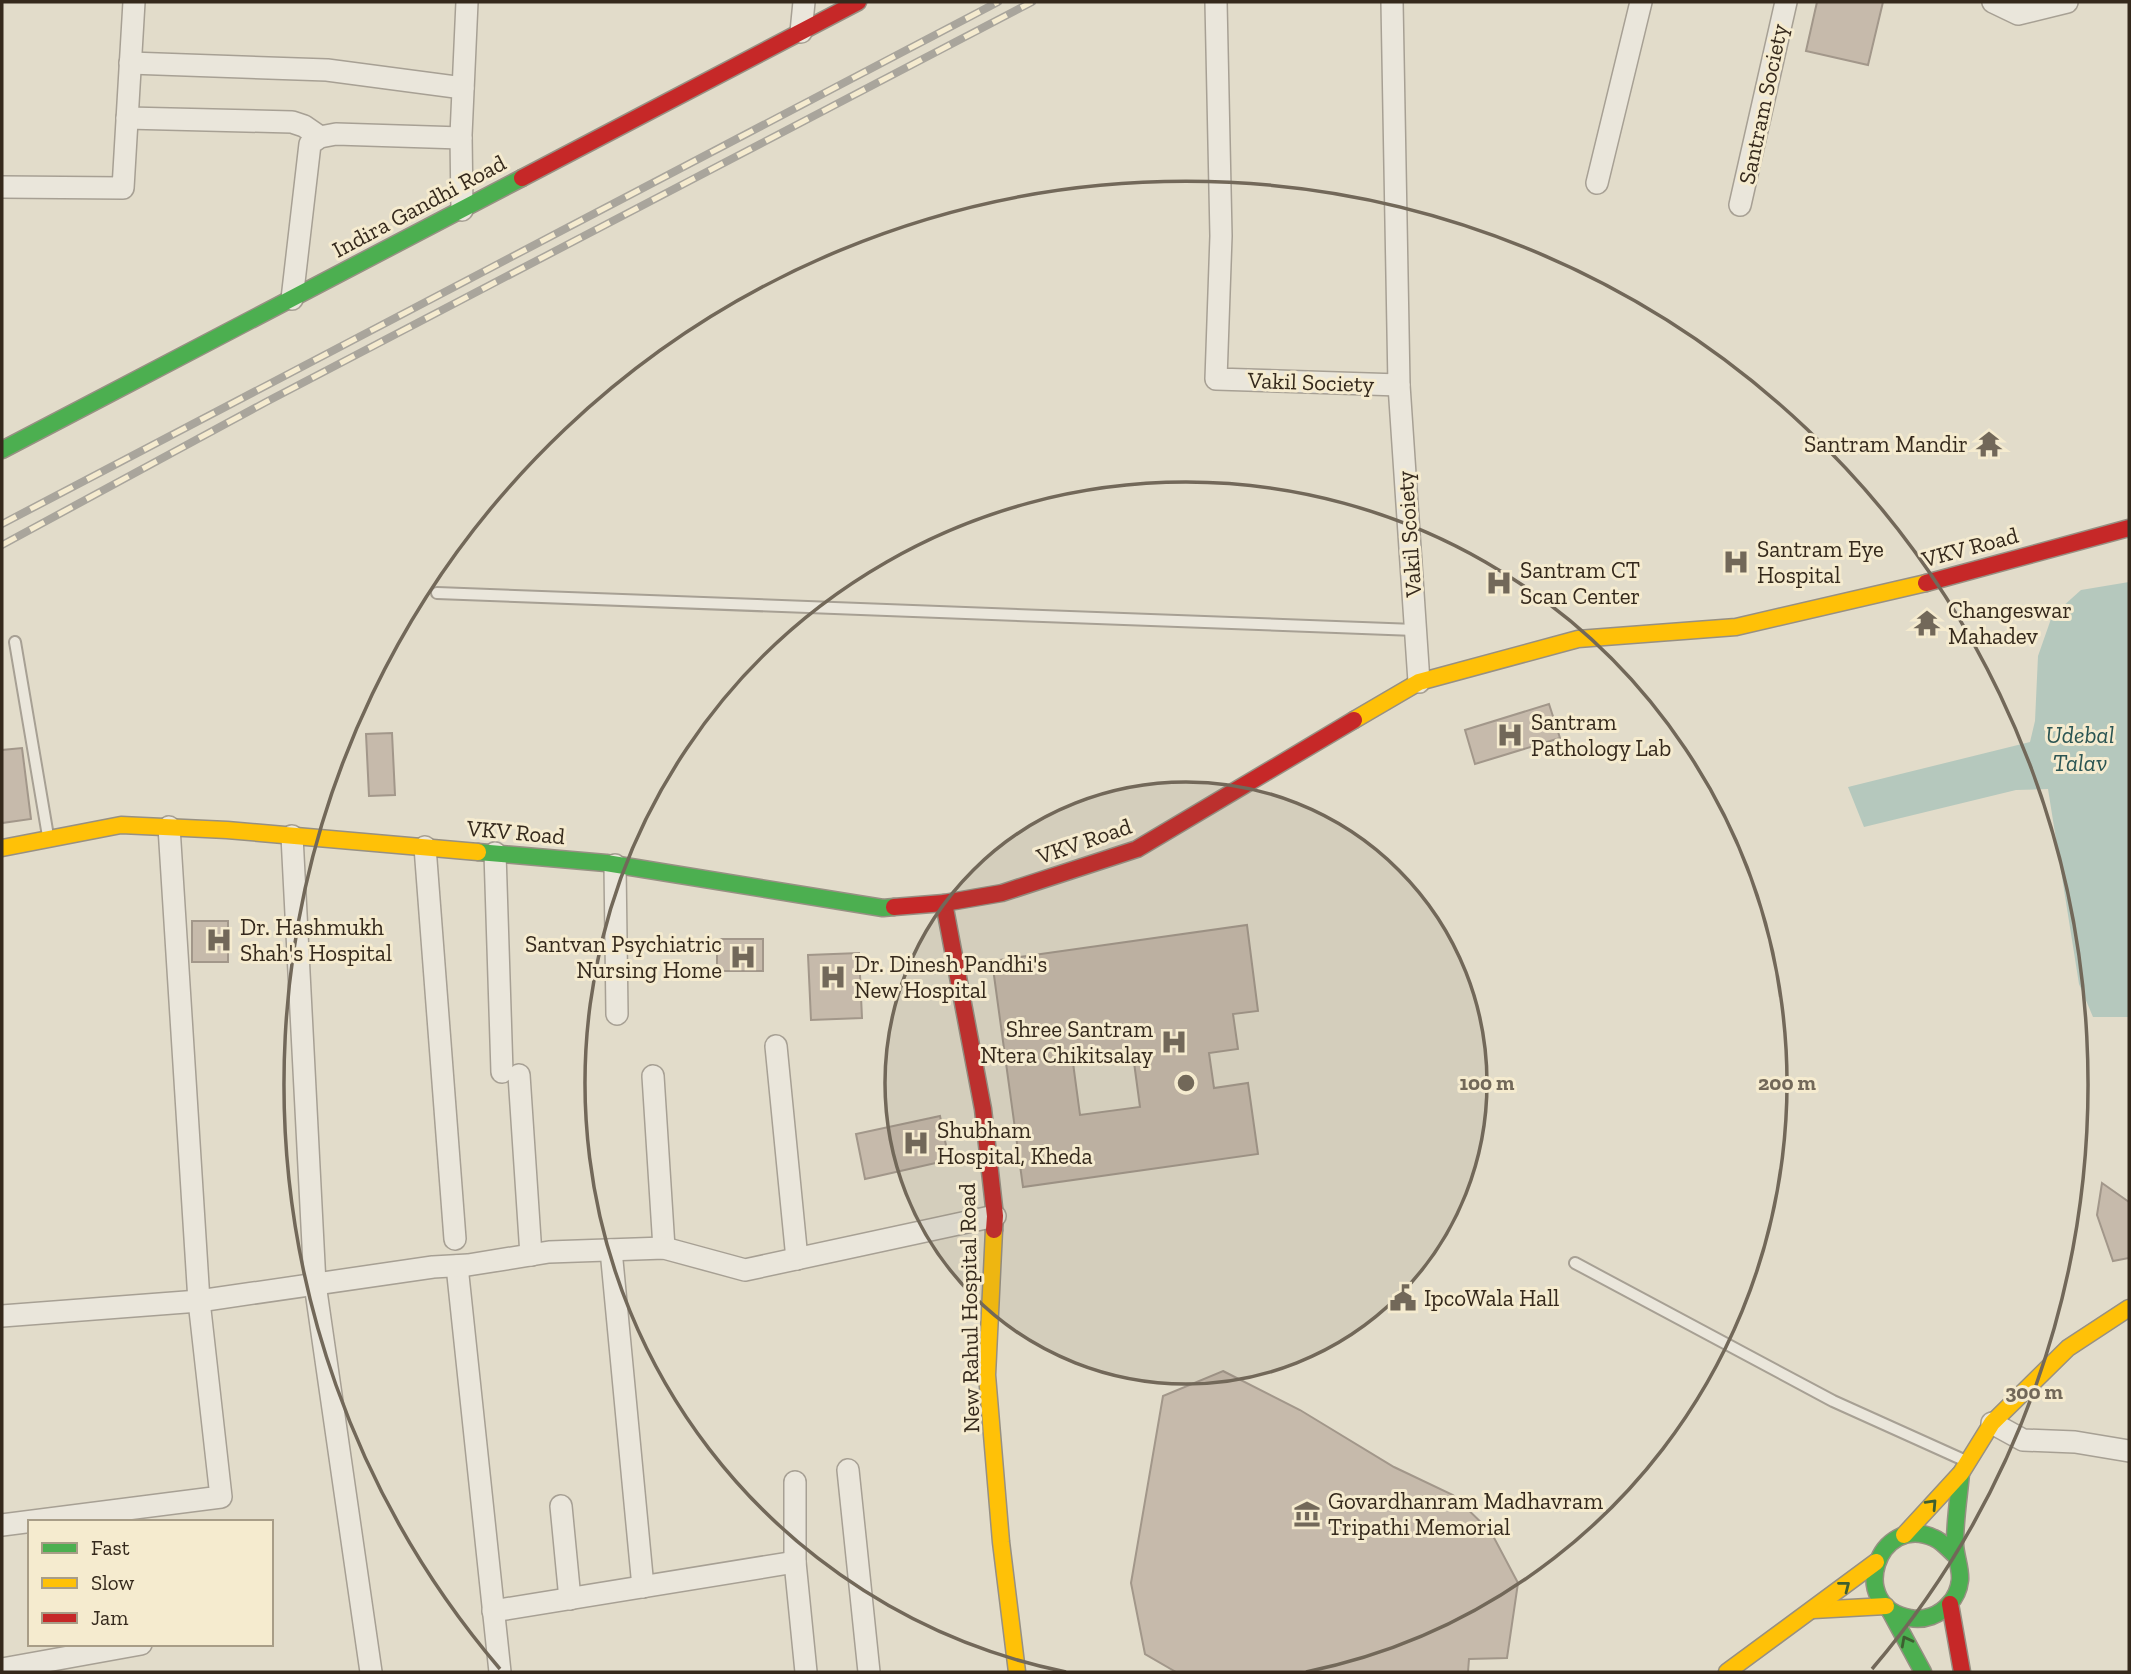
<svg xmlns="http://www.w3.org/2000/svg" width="2131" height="1674" viewBox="0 0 2131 1674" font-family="'Zilla Slab',serif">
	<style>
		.water { fill: #b5c8bd }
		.building { fill: #c6baab; stroke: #a2978a; stroke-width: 2; fill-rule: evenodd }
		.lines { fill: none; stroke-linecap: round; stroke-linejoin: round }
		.lane-casing { stroke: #a7a094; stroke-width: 14 }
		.street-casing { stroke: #a7a094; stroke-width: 24 }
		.fast-casing { stroke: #979083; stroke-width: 19 }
		.slow-casing { stroke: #979083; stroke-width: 19 }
		.jam-casing { stroke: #979083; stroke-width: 19 }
		.lane { stroke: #eae6db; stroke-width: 10 }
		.street { stroke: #eae6db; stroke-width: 21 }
		.fast { stroke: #4caf50; stroke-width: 16 }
		.slow { stroke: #ffc107; stroke-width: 16 }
		.jam { stroke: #c62828; stroke-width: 16 }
		.rail-casing { stroke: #a9a59c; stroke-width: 8 }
		.rail { stroke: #f5ebcf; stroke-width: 5; stroke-dasharray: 16; stroke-linecap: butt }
		.oneway { stroke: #3e5f31 }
		.ring { fill: none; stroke: #726859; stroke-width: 3.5 }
		.labels { text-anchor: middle; stroke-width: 6; stroke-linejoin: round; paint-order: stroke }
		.street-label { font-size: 23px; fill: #35291c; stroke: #f5ebcf }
		.poi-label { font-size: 23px; fill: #35291c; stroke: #f5ebcf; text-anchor: start }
		.water-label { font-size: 24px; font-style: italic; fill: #2b5553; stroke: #f5ebcf }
		.centre { fill: #726859; stroke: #f5ebcf; stroke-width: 3.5 }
		.ring-label { font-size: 21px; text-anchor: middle; font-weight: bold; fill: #726859; stroke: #f5ebcf; stroke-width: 6; stroke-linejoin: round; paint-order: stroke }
	</style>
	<rect width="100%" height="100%" fill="#e2dcca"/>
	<polygon class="water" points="2129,582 2129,1017 2093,1017 2079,984 2048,789 2016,790 1864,827 1848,787 2030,742 2035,721 2038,656 2052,616 2081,590"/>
	<g class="building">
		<polygon points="1817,2 1883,2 1868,65 1806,51"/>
		<polygon points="1549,704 1560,738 1475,764 1465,730"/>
		<polygon points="392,733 395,795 369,796 366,734"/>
		<polygon points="22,748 31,819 2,823 2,750"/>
		<rect x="192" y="921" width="36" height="41"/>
		<path d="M1247 925 1258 1011 1233 1014 1238 1049 1209 1053 1214 1088 1248 1083 1258 1154 1023 1187 992 961ZM1133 1055 1140 1107 1080 1115 1073 1063Z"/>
		<rect x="717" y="939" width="46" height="32"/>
		<polygon points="859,953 862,1018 811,1020 808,955"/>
		<polygon points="940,1116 949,1160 865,1179 856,1134"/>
		<polygon points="2102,1183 2129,1202 2129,1258 2113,1261 2097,1215"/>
		<polygon points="1223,1371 1300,1410 1394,1467 1453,1495 1491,1532 1518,1583 1507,1658 1469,1659 1468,1672 1176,1672 1145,1654 1131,1583 1163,1396"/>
	</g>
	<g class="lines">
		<g class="lane-casing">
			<g id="lane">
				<polyline points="437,593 1415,630"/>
				<polyline points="15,642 48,836"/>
				<polyline points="1575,1263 1833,1401 1966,1461"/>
			</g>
		</g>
		<g class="street-casing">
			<g id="street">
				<polyline points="1216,2 1221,236 1216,379 1399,385 1392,2"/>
				<polyline points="1993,2 2018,14 2067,2"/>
				<polyline points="801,32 804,2"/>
				<polyline points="130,63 327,70 463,88"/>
				<polyline points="127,118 292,122 304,126 320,137"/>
				<polyline points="1597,183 1641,2"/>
				<polyline points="2,187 123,188 134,2"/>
				<polyline points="1740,205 1786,2"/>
				<polyline points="462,210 461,135 467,2"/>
				<polyline points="292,299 310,144 320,137 336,134 461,138"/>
				<polyline points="1399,385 1419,682"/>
				<polyline points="292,836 315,1284 371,1672"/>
				<polyline points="425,847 455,1239"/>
				<polyline points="495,853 502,1072"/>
				<polyline points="615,865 617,1014"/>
				<polyline points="776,1046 797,1259"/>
				<polyline points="519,1075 531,1255"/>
				<polyline points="653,1076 664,1248"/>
				<polyline points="611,1250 643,1587"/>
				<polyline points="457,1266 500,1672"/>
				<polyline points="2,1316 199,1301 433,1267 468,1265 549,1252 664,1248 745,1270 995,1216"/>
				<polyline points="1992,1423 2023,1440 2075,1442 2129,1451"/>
				<polyline points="848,1470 869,1672"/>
				<polyline points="795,1482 795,1562 806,1672"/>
				<polyline points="561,1506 570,1599"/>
				<polyline points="2,1525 221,1497 199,1301 169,827"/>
				<polyline points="493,1611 795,1562"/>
				<polyline points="2,1669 141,1644"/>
			</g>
		</g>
		<g class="fast-casing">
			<g id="fast">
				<polyline points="2,450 522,178"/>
				<polyline points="478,852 606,863 883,908 894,907"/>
				<path d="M1955 1555C1949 1550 1942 1541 1934 1538 1878 1512 1846 1607 1910 1618 1924 1621 1940 1615 1949 1604 1955 1598 1959 1589 1960 1580 1961 1568 1955 1555 1955 1543 1955 1519 1959 1496 1961 1473"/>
				<polyline points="1890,1611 1923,1672"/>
			</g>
		</g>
		<g class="slow-casing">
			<g id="slow">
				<polyline points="1354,720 1419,682 1578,639 1736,627 1926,583"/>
				<polyline points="2,848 121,825 227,830 478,852"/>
				<polyline points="994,1230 987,1375 1001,1542 1017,1672"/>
				<polyline points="1904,1535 1961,1473 1992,1423 2068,1348 2129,1308"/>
				<polyline points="1813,1610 1886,1606"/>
				<polyline points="1727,1672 1876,1562"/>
			</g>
		</g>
		<g class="jam-casing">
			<g id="jam">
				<polyline points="522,178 858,2"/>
				<polyline points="1926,583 2129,528"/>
				<polyline points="944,903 983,1109 995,1216 994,1230"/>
				<polyline points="894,907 944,903 1002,893 1137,849 1354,720"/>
				<polyline points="1950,1604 1962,1672"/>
			</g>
		</g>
		<use href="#lane" class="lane"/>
		<use href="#street" class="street"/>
		<use href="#fast" class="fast"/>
		<use href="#slow" class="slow"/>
		<use href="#jam" class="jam"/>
		<g class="rail-casing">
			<g id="rail">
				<polyline points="2,524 998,2"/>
				<polyline points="2,545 266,402 1032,2"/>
			</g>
		</g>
		<use href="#rail" class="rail"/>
	</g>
	<defs><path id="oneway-chevron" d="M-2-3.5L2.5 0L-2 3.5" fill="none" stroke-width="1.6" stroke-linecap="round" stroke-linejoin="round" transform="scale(1.75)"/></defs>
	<g class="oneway">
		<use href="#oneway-chevron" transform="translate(1932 1504) rotate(-47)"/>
		<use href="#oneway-chevron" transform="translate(1845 1586) rotate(-38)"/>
		<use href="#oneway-chevron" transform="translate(1906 1641) rotate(-118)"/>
	</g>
	<circle cx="1186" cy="1083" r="301" fill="#726859" fill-opacity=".12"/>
	<g class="ring">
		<circle cx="1186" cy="1083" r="301"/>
		<path d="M1066 1672A601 601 0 1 1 1306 1672"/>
		<path d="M500 1669A902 902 0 1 1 1872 1669"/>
	</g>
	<defs>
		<g id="temple-bare" transform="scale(2.1)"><path d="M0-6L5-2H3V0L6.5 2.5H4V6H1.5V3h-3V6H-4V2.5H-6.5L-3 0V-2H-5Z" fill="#726859" stroke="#f5ebcf" stroke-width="2.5" paint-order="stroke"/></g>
		<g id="hospital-bare" transform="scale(2.1)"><path d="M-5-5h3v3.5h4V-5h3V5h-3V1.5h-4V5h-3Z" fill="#726859" stroke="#f5ebcf" stroke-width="2.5" paint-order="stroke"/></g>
		<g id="civic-bare" transform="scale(2.1)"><path d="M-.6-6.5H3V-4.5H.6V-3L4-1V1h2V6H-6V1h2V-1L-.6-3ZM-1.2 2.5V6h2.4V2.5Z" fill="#726859" stroke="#f5ebcf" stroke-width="2.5" paint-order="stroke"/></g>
		<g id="museum-bare" transform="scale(2.1)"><path d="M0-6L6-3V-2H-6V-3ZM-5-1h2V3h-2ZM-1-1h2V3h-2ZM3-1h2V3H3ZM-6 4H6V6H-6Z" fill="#726859" stroke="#f5ebcf" stroke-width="2.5" paint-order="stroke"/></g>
	</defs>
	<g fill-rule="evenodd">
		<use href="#temple-bare" x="1989" y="444"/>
		<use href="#hospital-bare" x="1736" y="562"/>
		<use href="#hospital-bare" x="1499" y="583"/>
		<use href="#temple-bare" x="1927" y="623"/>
		<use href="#hospital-bare" x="1510" y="735"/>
		<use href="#hospital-bare" x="219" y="940"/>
		<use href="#hospital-bare" x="743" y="957"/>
		<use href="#hospital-bare" x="833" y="977"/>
		<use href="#hospital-bare" x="1174" y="1042"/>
		<use href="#hospital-bare" x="916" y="1143"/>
		<use href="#civic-bare" x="1403" y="1298"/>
		<use href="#museum-bare" x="1307" y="1514"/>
	</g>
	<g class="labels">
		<g class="street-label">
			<text transform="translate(1763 104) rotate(-78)" y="8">Santram Society</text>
			<text transform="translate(419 206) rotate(-28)" y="8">Indira Gandhi Road</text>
			<text transform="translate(1311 382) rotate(2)" y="8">Vakil Society</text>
			<text transform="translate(1409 534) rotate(-94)" y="8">Vakil Scoiety</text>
			<text transform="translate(1970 547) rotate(-15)" y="8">VKV Road</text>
			<text transform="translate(516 832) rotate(5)" y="8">VKV Road</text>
			<text transform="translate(1084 841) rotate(-19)" y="8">VKV Road</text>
			<text transform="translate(969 1308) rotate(-91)" y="8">New Rahul Hospital Road</text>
		</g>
		<g class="poi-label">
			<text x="1968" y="452" text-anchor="end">Santram Mandir</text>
			<text x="1757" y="557">Santram Eye<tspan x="1757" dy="26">Hospital</tspan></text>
			<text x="1520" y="578">Santram CT<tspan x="1520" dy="26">Scan Center</tspan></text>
			<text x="1948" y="618">Changeswar<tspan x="1948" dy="26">Mahadev</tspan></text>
			<text x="1531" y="730">Santram<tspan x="1531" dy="26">Pathology Lab</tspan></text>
			<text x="240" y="935">Dr. Hashmukh<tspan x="240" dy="26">Shah's Hospital</tspan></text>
			<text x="722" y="952" text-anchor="end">Santvan Psychiatric<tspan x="722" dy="26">Nursing Home</tspan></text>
			<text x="854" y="972">Dr. Dinesh Pandhi's<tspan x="854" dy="26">New Hospital</tspan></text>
			<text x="1153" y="1037" text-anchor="end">Shree Santram<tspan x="1153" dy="26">Ntera Chikitsalay</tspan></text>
			<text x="937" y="1138">Shubham<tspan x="937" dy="26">Hospital, Kheda</tspan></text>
			<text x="1424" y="1306">IpcoWala Hall</text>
			<text x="1328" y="1509">Govardhanram Madhavram<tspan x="1328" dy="26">Tripathi Memorial</tspan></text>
		</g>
		<g class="water-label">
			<text x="2080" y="743">Udebal<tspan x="2080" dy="28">Talav</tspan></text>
		</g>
	</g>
	<circle cx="1186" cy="1083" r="10" class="centre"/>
	<g class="ring-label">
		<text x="1487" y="1090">100 m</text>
		<text x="1787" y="1090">200 m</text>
		<text x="2034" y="1399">300 m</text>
	</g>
	<rect width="2131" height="1674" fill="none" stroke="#35291c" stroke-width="7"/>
	<rect x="28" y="1520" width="245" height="126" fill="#f5ebcf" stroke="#a89d87" stroke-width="2"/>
	<rect x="42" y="1543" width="35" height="10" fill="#4caf50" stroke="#a89d87" stroke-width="2"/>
	<text x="91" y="1555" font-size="21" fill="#35291c">Fast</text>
	<rect x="42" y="1578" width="35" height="10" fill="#ffc107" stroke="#a89d87" stroke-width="2"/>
	<text x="91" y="1590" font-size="21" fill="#35291c">Slow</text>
	<rect x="42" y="1613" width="35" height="10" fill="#c62828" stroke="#a89d87" stroke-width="2"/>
	<text x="91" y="1625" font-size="21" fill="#35291c">Jam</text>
</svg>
